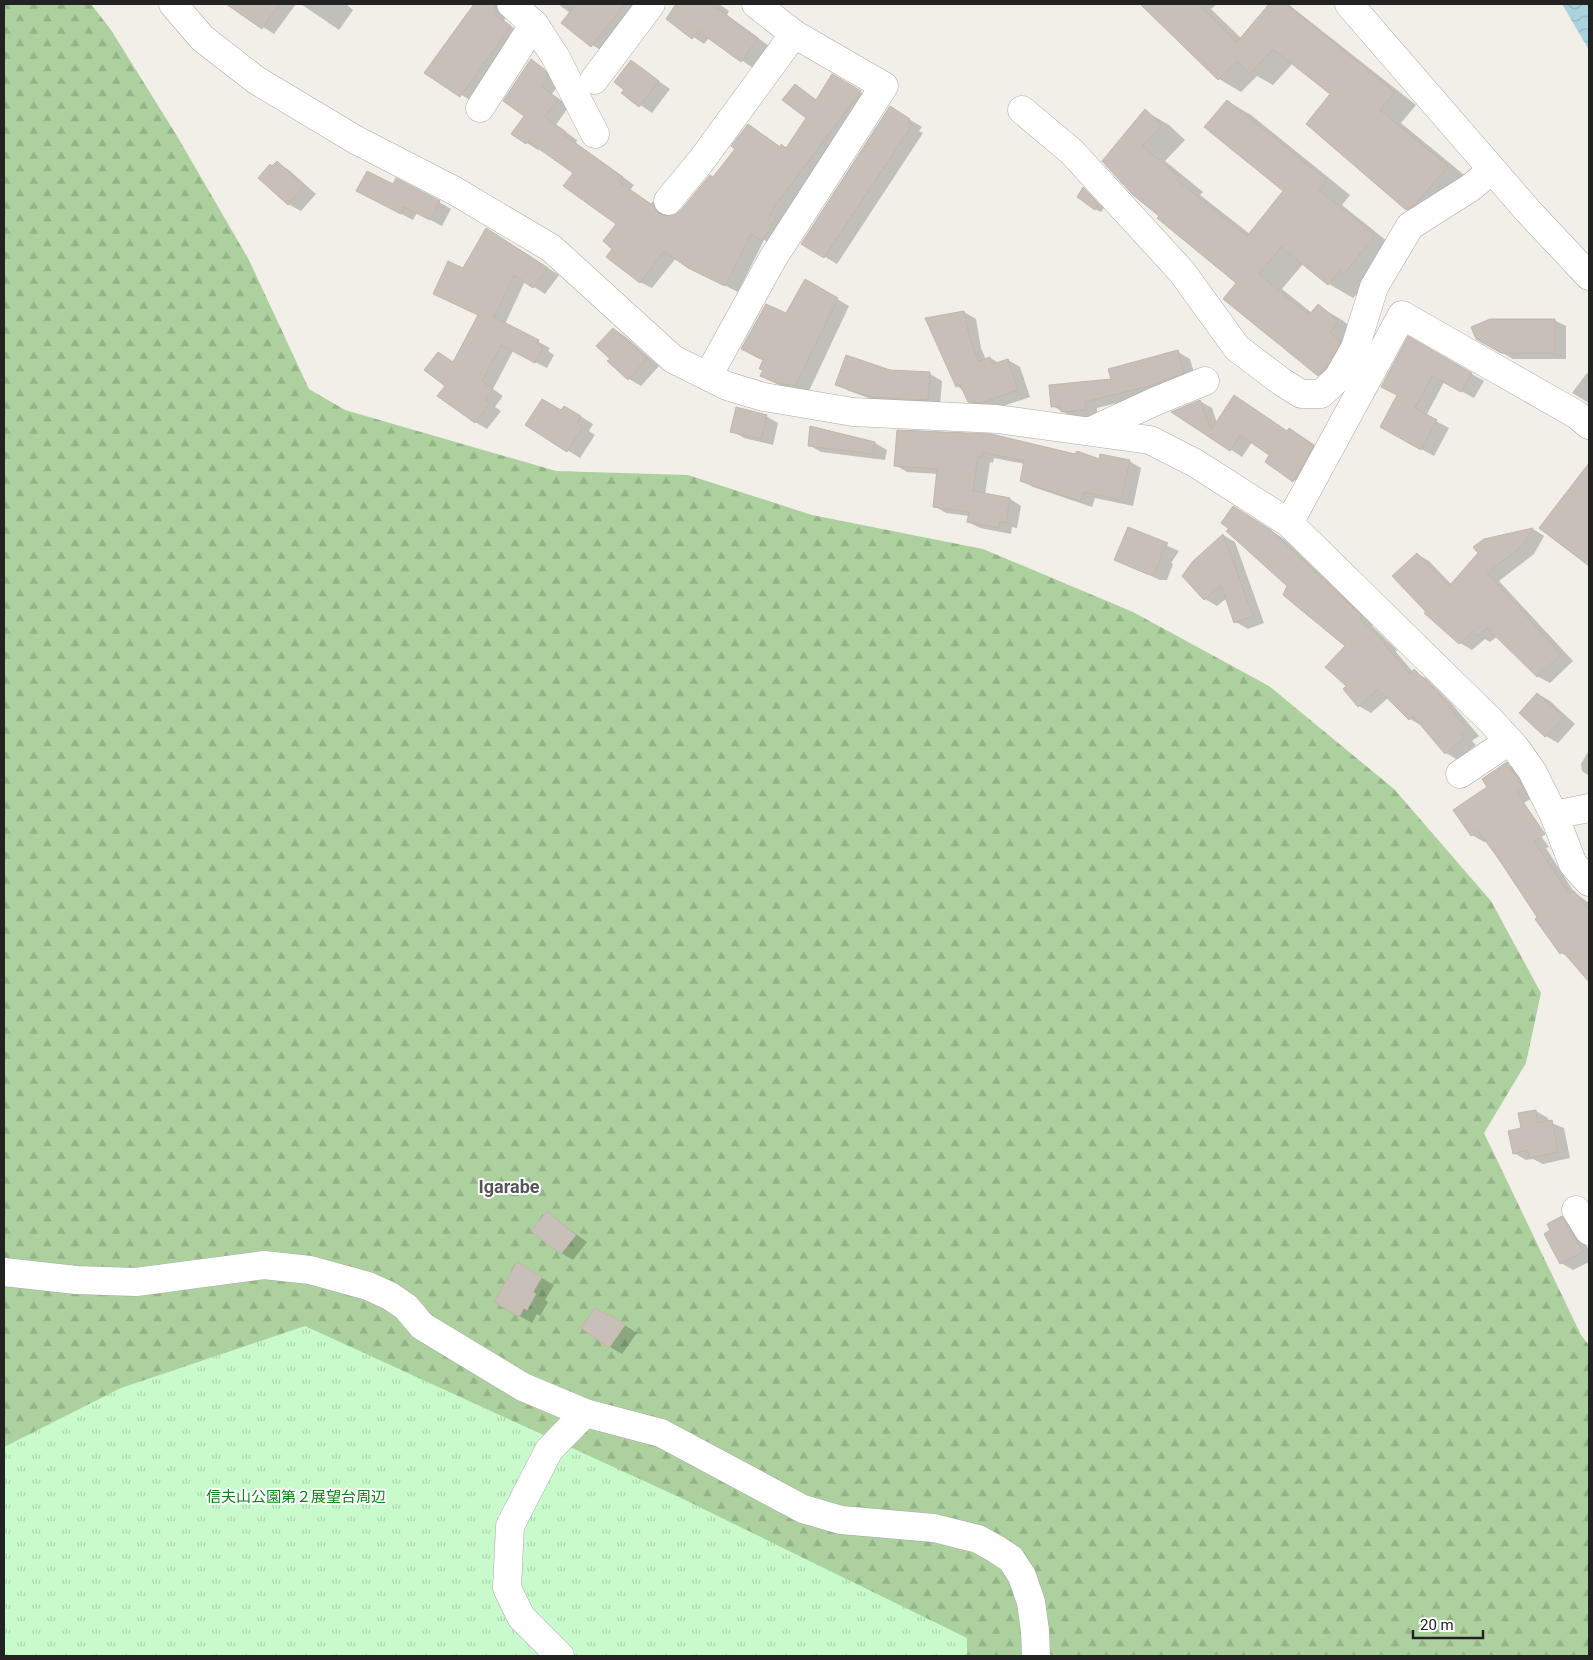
<svg xmlns="http://www.w3.org/2000/svg" width="1593" height="1660" viewBox="0 0 1593 1660" font-family="Roboto,'Noto Sans JP',sans-serif">
	<style>
		.forest { fill: url(#forest-firs) }
		.park { fill: url(#park-tufts) }
		.water { fill: url(#water-waves) }
		.shadow { fill: #0003 }
		.building { fill: #c7bfb8; stroke: #c4b6ab }
		.lines { fill: none; stroke-linecap: round; stroke-linejoin: round }
		.minor-casing { stroke: #a9a9a9; stroke-width: 29 }
		.minor { stroke: #fff; stroke-width: 28 }
		.labels { text-anchor: middle; stroke-width: 4; stroke-linejoin: round; paint-order: stroke }
		.park-label { font-size: 15px; fill: #0c8416; stroke: #fff }
		.quarter-label { font-size: 18px; font-weight: bold; fill: #555; stroke: #fff }
	</style>
	<defs>
		<pattern id="forest-firs" width="22" height="20" patternUnits="userSpaceOnUse" patternTransform="scale(1.25)"><rect width="22" height="20" fill="#add19e"/><path d="M5 1l3.5 6h-7zM16 11l3.5 6h-7z" fill="#95b388"/></pattern>
		<pattern id="park-tufts" width="24" height="20" patternUnits="userSpaceOnUse" patternTransform="scale(1.25)"><rect width="24" height="20" fill="#c8facc"/><path d="M3 7l-1-3M5 7V3M7 7l1-3M15 17l-1-3M17 17v-4M19 17l1-3" fill="none" stroke="#acd6af"/></pattern>
		<pattern id="water-waves" width="16" height="10" patternUnits="userSpaceOnUse" patternTransform="scale(1.25)"><rect width="16" height="10" fill="#aad3df"/><path d="M0 5q4-4 8 0t8 0" fill="none" stroke="#92b5bf"/></pattern>
	</defs>
	<rect width="100%" height="100%" fill="#f2efe9"/>
	<polygon class="forest" points="4,4 91,4 111,30 177,136 249,260 309,389 345,410 556,471 688,475 812,515 983,549 1133,612 1269,686 1394,789 1491,901 1541,993 1526,1063 1484,1133 1581,1335 1589,1345 1589,1656 4,1656"/>
	<polygon class="park" points="305,1326 679,1497 967,1638 967,1656 4,1656 4,1447 121,1388"/>
	<polygon class="water" points="1562,4 1589,4 1589,50"/>
	<g class="shadow">
		<polygon points="241,4 296,4 274,34 237,10"/>
		<polygon points="301,4 346,4 353,10 339,30"/>
		<polygon points="476,4 510,4 504,21 522,34 473,102 426,72"/>
		<polygon points="558,4 648,4 604,52 592,45 570,13"/>
		<polygon points="677,4 719,4 729,11 727,15 769,46 753,68 709,38 704,44 667,19"/>
		<polygon points="1142,4 1217,4 1211,9 1242,39 1270,4 1288,4 1416,105 1401,123 1469,179 1428,222 1406,209 1331,94 1293,63 1273,85 1257,76 1241,92 1219,79"/>
		<polygon points="531,61 556,78 559,84 552,94 569,106 556,125 577,140 576,143 634,185 630,190 652,205 665,210 668,217 674,217 714,178 737,148 748,125 781,147 787,149 808,118 795,86 817,100 832,76 872,99 780,221 787,226 775,246 764,240 738,292 702,274 676,258 652,288 640,282 614,249 618,223 575,173 540,148 538,150 513,134 526,116"/>
		<polygon points="631,62 670,89 652,113 623,93"/>
		<polygon points="1227,101 1251,115 1350,195 1342,205 1398,250 1353,298 1329,284 1303,264 1282,289 1312,313 1318,306 1342,320 1362,336 1343,388 1319,374 1238,282 1134,194 1145,111 1169,125 1185,140 1165,161 1203,192 1200,195 1250,234 1285,191"/>
		<polygon points="902,115 922,127 919,131 923,133 837,264 802,243"/>
		<polygon points="277,163 289,170 316,194 301,211 288,204"/>
		<polygon points="393,186 439,202 451,209 442,226 417,213 413,220 370,198"/>
		<polygon points="1084,189 1104,208 1101,212 1095,209"/>
		<polygon points="498,236 559,275 545,294 525,281 505,324 550,348 548,351 554,355 547,368 513,351 493,389 503,396 495,407 501,411 487,429 475,422 447,385 454,363 479,315 463,270"/>
		<polygon points="806,281 849,306 808,393 789,390 762,376 765,361 754,356 786,315"/>
		<polygon points="964,312 976,319 981,348 986,360 990,358 999,363 1008,360 1020,367 1030,397 994,409 981,408 969,401 964,391 957,386"/>
		<polygon points="1554,320 1566,326 1566,359 1513,359 1477,338"/>
		<polygon points="614,329 626,337 659,366 641,386 629,379 611,358"/>
		<polygon points="1409,338 1484,381 1474,398 1444,382 1426,416 1449,428 1434,456 1381,427 1398,395"/>
		<polygon points="1178,352 1190,359 1196,379 1166,391 1097,408 1097,416 1075,418 1052,406"/>
		<polygon points="889,371 930,374 942,381 940,406 885,404 849,391 837,384"/>
		<polygon points="1587,373 1589,374 1589,403 1572,393"/>
		<polygon points="1200,401 1212,408 1217,423 1288,432 1290,429 1325,453 1306,488 1267,461 1271,455 1252,442 1242,457 1174,412"/>
		<polygon points="562,412 577,414 593,424 589,431 595,435 580,458 527,425"/>
		<polygon points="766,416 778,423 773,445 744,438 732,431"/>
		<polygon points="898,431 1100,461 1129,461 1141,468 1133,506 1095,498 1092,507 1033,487 1021,480 1025,464 994,458 993,463 990,462 985,495 1010,499 1021,506 1017,528 1012,527 1011,534 980,528 968,522 969,516 946,513 934,506 939,474 907,472 895,465"/>
		<polygon points="875,443 887,450 885,460 821,452 809,445"/>
		<polygon points="1585,469 1589,472 1589,564 1587,563"/>
		<polygon points="1245,514 1284,539 1373,624 1372,626 1397,650 1396,652 1413,672 1426,678 1452,704 1479,736 1472,741 1476,745 1458,760 1446,753 1422,726 1410,719 1388,698 1371,713 1359,706 1347,686 1347,646 1289,586"/>
		<polygon points="1129,529 1179,551 1171,563 1173,564 1167,580 1160,580 1116,560"/>
		<polygon points="1533,529 1544,536 1534,554 1499,581 1573,661 1550,683 1537,676 1498,636 1490,642 1485,639 1472,650 1460,643 1427,612 1417,554 1429,561 1452,585 1480,553 1484,541"/>
		<polygon points="1223,535 1235,542 1264,623 1248,629 1236,622 1227,598 1217,606 1205,599 1184,576"/>
		<polygon points="1538,694 1550,701 1575,724 1558,743 1546,736 1521,713"/>
		<polygon points="1589,750 1589,776 1582,771 1581,764"/>
		<polygon points="1507,764 1519,771 1535,796 1519,806 1549,847 1546,848 1574,892 1589,903 1589,981 1569,957 1561,953 1486,841 1484,842 1472,835 1489,787"/>
		<polygon points="1536,1111 1548,1118 1549,1122 1564,1128 1570,1158 1543,1164 1533,1159 1526,1160 1514,1153 1522,1129"/>
		<polygon points="547,1213 587,1242 573,1260 561,1253"/>
		<polygon points="1562,1218 1574,1225 1589,1250 1589,1262 1573,1270 1561,1263 1552,1231"/>
		<polygon points="518,1264 554,1285 545,1300 548,1302 540,1316 537,1314 532,1323 495,1302"/>
		<polygon points="609,1315 637,1333 622,1354 610,1347"/>
	</g>
	<g class="building">
		<polygon points="226,4 279,4 262,29"/>
		<polygon points="474,4 496,4 493,13 511,26 460,97 424,73"/>
		<polygon points="576,4 625,4 591,47 561,23"/>
		<polygon points="676,4 711,4 758,38 741,62 698,31 692,39 666,19"/>
		<polygon points="1140,4 1198,4 1237,42 1269,4 1286,4 1395,92 1380,110 1448,166 1416,204 1406,210 1306,124 1330,94 1273,49 1250,74 1237,61 1218,80"/>
		<polygon points="531,59 544,69 548,76 541,86 558,99 545,117 566,132 564,135 623,177 619,182 651,204 653,202 658,213 666,216 674,215 680,211 710,175 713,177 735,149 731,146 748,124 780,147 781,144 786,148 806,118 782,100 795,84 816,100 832,74 861,91 769,214 776,218 762,241 751,234 725,286 688,268 664,251 640,283 606,257 612,249 603,241 616,224 563,186 573,173 528,141 526,144 511,134 524,116 503,101"/>
		<polygon points="631,60 659,81 639,107 621,93 624,90 614,82"/>
		<polygon points="1227,100 1327,180 1319,190 1375,235 1344,274 1340,271 1328,285 1281,247 1259,274 1309,315 1318,304 1339,321 1330,332 1341,342 1329,363 1318,376 1223,299 1236,283 1157,218 1159,216 1133,195 1102,161 1145,109 1162,125 1142,146 1180,177 1177,180 1247,236 1283,191 1204,127"/>
		<polygon points="890,106 910,119 908,123 912,125 824,258 801,244"/>
		<polygon points="277,161 304,186 288,205 258,178 270,164 272,166"/>
		<polygon points="367,171 393,184 396,178 440,201 430,220 404,207 401,214 356,191"/>
		<polygon points="1083,187 1099,204 1095,210 1077,197"/>
		<polygon points="486,228 548,268 533,288 514,275 494,317 539,340 537,344 543,347 535,363 501,345 482,381 493,389 485,399 490,403 475,423 437,396 445,386 424,370 438,352 453,362 478,315 433,294 448,261 463,268"/>
		<polygon points="805,279 838,298 795,386 776,383 760,376 763,370 759,369 763,360 741,349 766,304 786,313"/>
		<polygon points="964,311 970,340 979,361 990,357 993,364 1008,359 1018,390 981,403 968,402 960,385 956,387 925,318"/>
		<polygon points="1490,319 1555,319 1555,353 1501,353 1476,339 1471,327"/>
		<polygon points="613,328 647,358 628,380 607,361 610,359 596,346"/>
		<polygon points="1408,336 1472,373 1461,392 1432,376 1415,408 1437,420 1421,450 1380,427 1397,395 1381,387"/>
		<polygon points="1178,350 1184,373 1153,385 1085,402 1086,410 1061,412 1060,406 1051,407 1049,385 1111,379 1108,369"/>
		<polygon points="846,355 890,370 930,372 928,400 872,397 835,385"/>
		<polygon points="1234,395 1287,431 1289,428 1314,445 1293,482 1265,462 1269,455 1240,435 1230,451 1171,412 1200,400 1211,430"/>
		<polygon points="542,399 561,410 564,406 581,416 577,423 583,427 567,452 525,425"/>
		<polygon points="736,407 767,415 761,439 730,432"/>
		<polygon points="810,426 875,442 873,454 808,446"/>
		<polygon points="897,430 991,434 1075,454 1077,451 1099,459 1100,454 1130,460 1121,500 1084,492 1080,501 1020,481 1024,461 982,452 982,457 978,456 973,491 1010,498 1006,523 1000,522 999,528 967,522 969,512 933,507 937,469 894,466"/>
		<polygon points="1589,463 1589,566 1539,528"/>
		<polygon points="1233,506 1271,530 1362,616 1360,619 1386,643 1384,644 1410,674 1414,669 1440,695 1467,729 1461,734 1464,738 1445,754 1413,716 1409,720 1378,689 1358,707 1343,689 1346,686 1325,667 1345,646 1283,595 1287,586 1226,531 1229,529 1221,523"/>
		<polygon points="1128,527 1168,543 1160,555 1162,556 1154,574 1147,574 1114,560"/>
		<polygon points="1533,528 1521,547 1487,573 1561,654 1537,677 1487,628 1477,636 1473,631 1459,644 1424,613 1426,612 1392,576 1417,553 1449,586 1478,553 1473,547 1484,539"/>
		<polygon points="1223,534 1253,616 1234,623 1221,585 1204,600 1182,576 1193,561"/>
		<polygon points="1537,693 1564,717 1545,737 1519,713"/>
		<polygon points="1507,762 1523,788 1517,793 1545,834 1534,841 1569,894 1574,891 1589,911 1589,982 1563,952 1560,954 1535,919 1537,917 1499,859 1478,831 1471,836 1453,810 1487,787 1482,779"/>
		<polygon points="1536,1110 1538,1123 1552,1120 1558,1152 1529,1158 1528,1150 1513,1154 1508,1131 1521,1128 1518,1113"/>
		<polygon points="547,1211 576,1235 561,1254 531,1231"/>
		<polygon points="1562,1216 1583,1252 1560,1264 1544,1234 1550,1230 1547,1224"/>
		<polygon points="517,1262 542,1277 533,1292 536,1294 527,1310 524,1308 519,1317 494,1302"/>
		<polygon points="595,1308 607,1315 609,1314 625,1325 609,1348 581,1328"/>
	</g>
	<g class="lines">
		<g class="minor-casing">
			<g id="minor">
				<polyline points="173,4 202,38 256,80 356,140 455,191 551,248 673,359 727,386 764,397 853,412 997,419 1150,440 1195,463 1289,523 1491,721 1515,747 1532,771 1554,815 1589,808"/>
				<polyline points="511,4 534,24 555,56 595,134"/>
				<polyline points="1349,4 1528,211 1589,276"/>
				<polyline points="594,80 651,4"/>
				<polyline points="480,108 534,24"/>
				<polyline points="1022,110 1072,152 1182,272 1237,348 1282,382 1301,394 1321,394 1338,378 1355,348 1374,287 1410,226 1470,188 1492,170"/>
				<polyline points="668,201 701,161 794,34"/>
				<polyline points="708,376 773,258 884,86 794,34 756,4"/>
				<polyline points="1091,431 1156,401 1205,381"/>
				<polyline points="1289,523 1402,315 1577,415 1589,425"/>
				<polyline points="1460,774 1509,741"/>
				<polyline points="1554,815 1573,864 1589,882"/>
				<polyline points="1576,1210 1589,1231"/>
				<polyline points="4,1272 76,1280 136,1282 264,1265 310,1270 368,1286 390,1296 406,1307 422,1326 523,1387 585,1413 661,1433 803,1509 841,1520 934,1528 978,1539 996,1549 1011,1559 1022,1576 1031,1602 1035,1631 1036,1656"/>
				<polyline points="560,1656 521,1617 507,1588 510,1526 549,1450 585,1413"/>
			</g>
		</g>
		<use href="#minor" class="minor"/>
	</g>
	<g class="labels">
		<g class="park-label">
			<text x="296" y="1502">信夫山公園第２展望台周辺</text>
		</g>
		<g class="quarter-label">
			<text x="509" y="1193">Igarabe</text>
		</g>
	</g>
	<rect width="1593" height="1660" fill="none" stroke="#222222" stroke-width="10"/>
	<path d="M1413 1630v8h70v-8" fill="none" stroke="#222222" stroke-width="2.5"/>
	<text x="1420" y="1630" font-size="15" fill="#222222" stroke="#ffffff" stroke-width="4" paint-order="stroke">20 m</text>
</svg>
